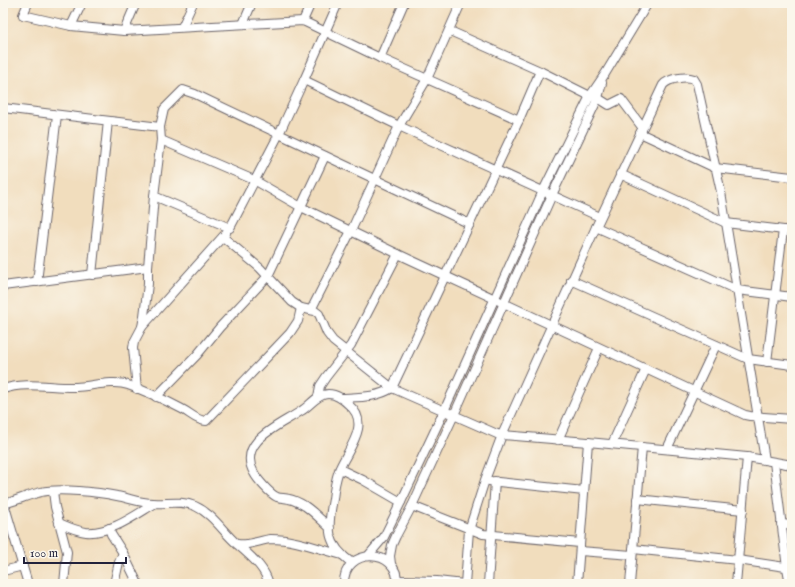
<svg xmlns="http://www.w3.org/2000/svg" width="795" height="587" viewBox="0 0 795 587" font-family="'IM FELL English',serif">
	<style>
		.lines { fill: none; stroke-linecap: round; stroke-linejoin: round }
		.street-casing { stroke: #6a6368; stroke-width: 10 }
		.street { stroke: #fff; stroke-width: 8 }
	</style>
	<rect width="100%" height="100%" fill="#fbf7ec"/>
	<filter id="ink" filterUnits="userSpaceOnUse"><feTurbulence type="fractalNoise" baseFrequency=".025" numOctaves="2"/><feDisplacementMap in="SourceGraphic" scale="8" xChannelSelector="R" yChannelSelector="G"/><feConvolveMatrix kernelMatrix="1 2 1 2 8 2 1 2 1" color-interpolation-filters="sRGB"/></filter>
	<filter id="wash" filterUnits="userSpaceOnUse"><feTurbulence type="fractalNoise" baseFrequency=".012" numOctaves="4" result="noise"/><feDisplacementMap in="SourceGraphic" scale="16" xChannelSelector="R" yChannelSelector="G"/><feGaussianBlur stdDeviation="0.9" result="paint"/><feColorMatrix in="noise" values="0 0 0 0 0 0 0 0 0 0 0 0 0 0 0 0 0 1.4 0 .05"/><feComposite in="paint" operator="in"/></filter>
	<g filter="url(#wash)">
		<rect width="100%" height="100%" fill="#f1ddbd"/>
	</g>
	<g filter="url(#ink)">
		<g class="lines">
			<g class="street-casing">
				<g id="street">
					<polyline points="28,3 23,15 71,26 124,31 303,21 380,58"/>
					<polyline points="338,3 304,80 399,126 600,217"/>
					<polyline points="404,3 380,58 519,120"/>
					<polyline points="303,21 311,3"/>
					<polyline points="243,24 252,3"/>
					<polyline points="71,26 82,3"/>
					<polyline points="182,27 193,3"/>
					<polyline points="124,31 136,3"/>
					<polyline points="450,31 540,71 590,96 598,98 609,105 621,99 642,127"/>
					<polyline points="304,80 279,134 470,224"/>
					<polygon points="183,90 195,94 279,134 230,228 154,196 161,140 160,127 164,109"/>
					<polyline points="3,108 160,127"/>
					<polyline points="640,133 715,168 792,177"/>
					<polyline points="161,140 254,180 301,207 398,254 745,415 750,416 792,419"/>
					<polyline points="620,174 726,223 792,231"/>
					<polyline points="596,227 737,290 792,297"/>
					<polyline points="223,237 260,268 292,302 301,308 315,311 319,314 327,333 333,341 392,388 497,434 502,435 588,442 747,457 792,465"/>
					<polyline points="92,275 108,121"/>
					<polyline points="571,280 748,359 792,365"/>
					<polyline points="37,282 57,115"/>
					<polyline points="3,286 148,267"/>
					<polyline points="311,310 351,231 399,126 427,79 461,3"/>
					<polyline points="142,327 226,233"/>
					<polyline points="767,362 783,230"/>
					<path d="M3 389C26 381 53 388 76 387 92 386 114 380 128 385 146 391 165 400 182 409 190 413 197 421 206 421L290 333 298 321 301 308"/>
					<polyline points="137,389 133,348 134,342 142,327 144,316 148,284 148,267 154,196"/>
					<polyline points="156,397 197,355 220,327 268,276 325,156"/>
					<polyline points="318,397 320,386 326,377 351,345 398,254"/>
					<path d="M341 398C358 397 377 398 392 388L519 120 540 71"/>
					<polyline points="558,440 599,348"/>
					<polyline points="612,444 646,369"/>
					<polyline points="667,449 716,345"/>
					<polyline points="774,462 787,568 790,584"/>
					<polyline points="340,469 363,480 401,502"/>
					<polyline points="489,481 584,491"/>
					<polyline points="53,491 55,507 67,552 64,584"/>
					<polyline points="637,499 743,510"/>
					<polyline points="3,500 28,584"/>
					<path d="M3 504C16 501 28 495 41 492 59 488 98 492 117 496 129 498 140 503 153 503 167 504 181 500 195 506 213 514 223 532 237 544 251 557 264 566 269 584"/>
					<polyline points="412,506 483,534 580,543"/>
					<path d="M59 523C68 527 77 531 86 532 110 534 134 516 154 504"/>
					<polyline points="781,524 792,525"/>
					<polyline points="109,528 111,534 123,553 138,584"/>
					<path d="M330 528C322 521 314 512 305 506 300 503 294 500 289 499 285 498 280 498 277 497 270 494 257 479 254 473 236 441 281 425 301 411 310 406 317 394 328 394 337 394 343 399 349 405 372 424 347 450 339 470 336 479 334 489 333 499 327 529 326 544 352 563"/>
					<path d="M237 544C249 546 260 540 271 539 295 539 319 549 342 555"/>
					<polyline points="633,549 738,560 792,568"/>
					<polyline points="580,551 632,555"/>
					<polyline points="368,556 384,537 401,502 444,411 543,191 590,96 605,74 648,3"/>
					<polyline points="391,564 390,556 392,545 396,536 412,506 454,415 552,195 598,98 602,83"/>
					<polyline points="3,571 23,566"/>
					<polyline points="398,580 437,581 464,584"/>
					<polyline points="114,584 119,562 123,553"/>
					<path d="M344 584C343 546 400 548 397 584"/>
					<path d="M465 584 469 530 485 480 502 435 596 227 663 85C669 78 686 76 694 79L697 84 721 192 765 460"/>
					<polyline points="488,584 495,481"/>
					<polyline points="577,584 588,442"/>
					<polyline points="630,584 642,447"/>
					<polyline points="736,584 747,457"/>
				</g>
			</g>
			<use href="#street" class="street"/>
		</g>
	</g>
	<rect width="795" height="587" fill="none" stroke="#fbf7ec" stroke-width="16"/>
	<path d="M24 557v6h102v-6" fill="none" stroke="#22223b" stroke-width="2"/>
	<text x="30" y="557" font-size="12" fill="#22223b" stroke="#fbf7ec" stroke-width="3" paint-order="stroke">100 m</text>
</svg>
